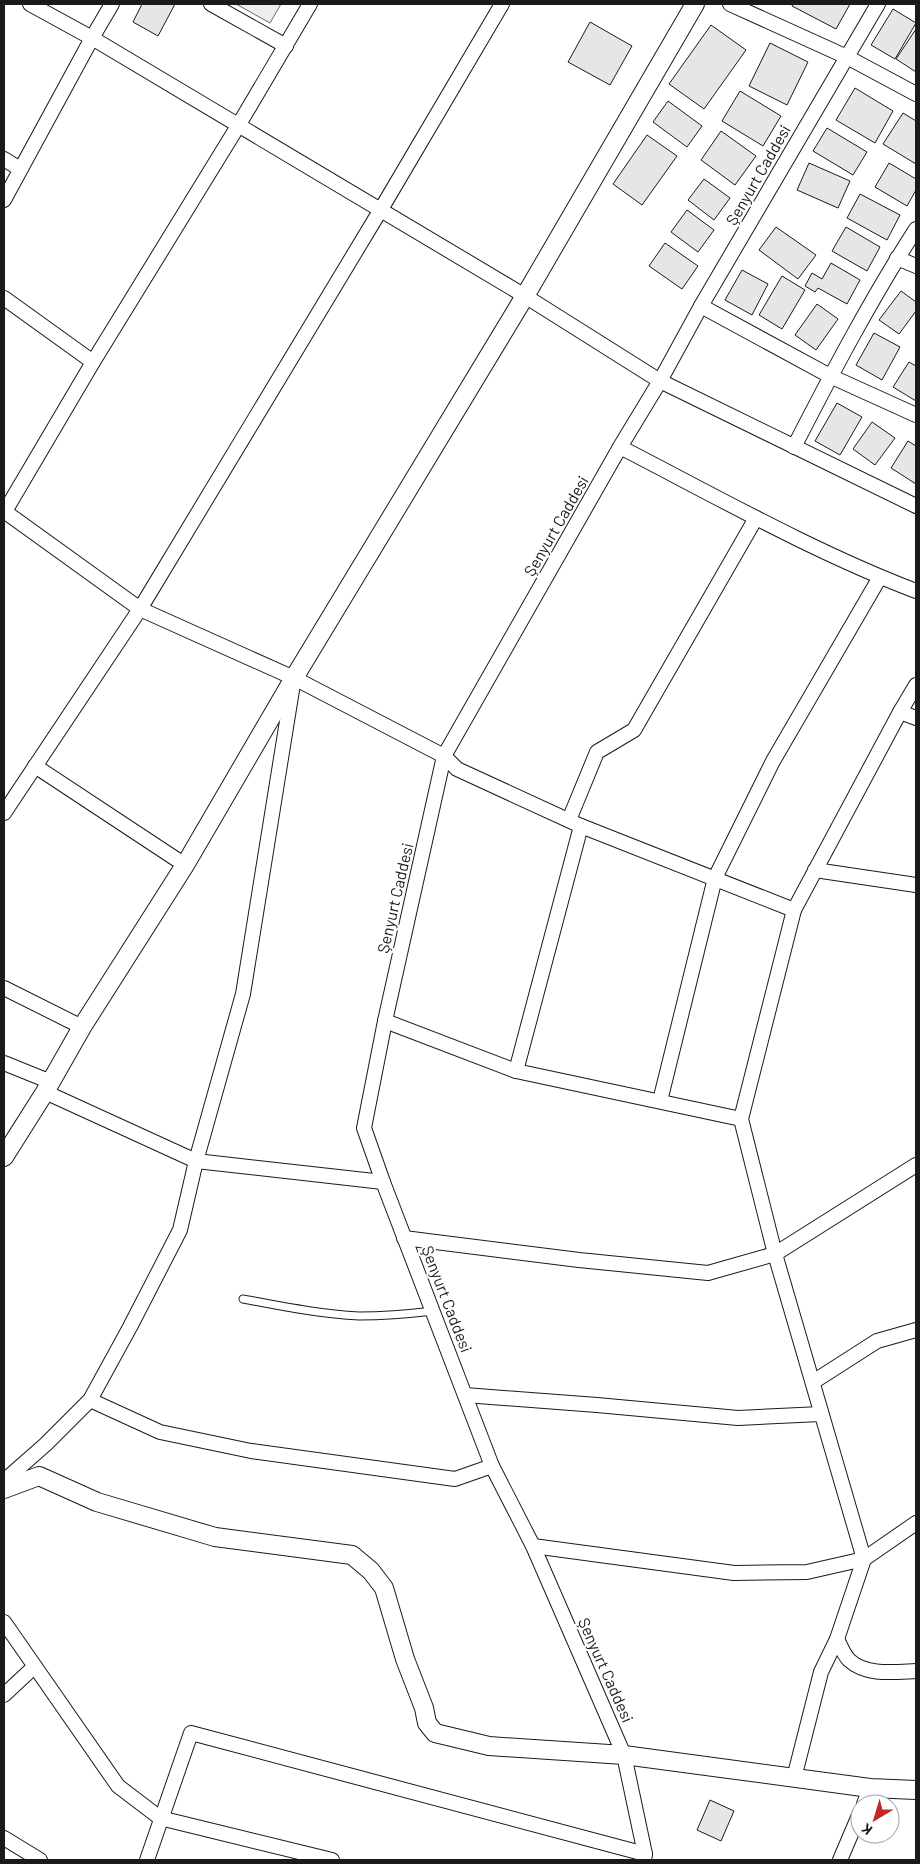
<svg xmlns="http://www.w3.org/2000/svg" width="920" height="1864" viewBox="0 0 920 1864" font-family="Barlow,sans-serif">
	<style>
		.built { fill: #ededed; stroke: #6a6a6a }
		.building { fill: #e6e6e6; stroke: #1a1a1a }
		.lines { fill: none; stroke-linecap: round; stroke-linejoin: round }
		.service-casing { stroke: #1a1a1a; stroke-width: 9 }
		.minor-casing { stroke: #1a1a1a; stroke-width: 16 }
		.tertiary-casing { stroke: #1a1a1a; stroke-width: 20 }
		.service { stroke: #fff; stroke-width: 7 }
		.minor { stroke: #fff; stroke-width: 14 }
		.tertiary { stroke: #fff; stroke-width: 18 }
		.labels { text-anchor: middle; stroke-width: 4; stroke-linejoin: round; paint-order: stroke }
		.street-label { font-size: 16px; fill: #1a1a1a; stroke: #fff }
	</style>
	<rect width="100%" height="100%" fill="#fff"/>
	<polygon class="built" points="236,4 281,4 270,23"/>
	<g class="building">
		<polygon points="142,4 175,4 158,36 133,22"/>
		<polygon points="793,4 850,4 836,29 792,6"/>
		<polygon points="893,9 916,23 895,59 871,45"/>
		<polygon points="590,22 632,46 610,85 568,62"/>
		<polygon points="711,25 746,50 704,109 669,84"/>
		<polygon points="916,29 916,72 896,59"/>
		<polygon points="770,43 808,62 787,105 749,86"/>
		<polygon points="855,88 893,111 875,143 836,120"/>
		<polygon points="740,91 781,116 763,146 722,121"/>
		<polygon points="668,101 702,126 687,147 653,122"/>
		<polygon points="903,113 916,121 916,164 883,144"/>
		<polygon points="827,128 867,152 853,175 813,151"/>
		<polygon points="721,131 756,156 735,185 701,160"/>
		<polygon points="647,135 677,156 642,205 613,184"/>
		<polygon points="809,163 850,181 838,208 797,190"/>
		<polygon points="889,163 916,179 916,190 907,206 875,187"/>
		<polygon points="704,179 730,198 714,220 688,200"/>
		<polygon points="860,194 900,215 887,240 847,218"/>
		<polygon points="687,210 714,230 698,252 671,232"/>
		<polygon points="776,227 816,255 798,279 759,250"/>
		<polygon points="846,227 880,247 867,271 832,251"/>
		<polygon points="665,243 698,266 682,289 649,266"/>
		<polygon points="831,263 860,280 847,304 818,288 815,292 805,286 812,273 822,279"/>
		<polygon points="742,270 768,284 752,315 725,300"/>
		<polygon points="782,276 805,290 782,329 759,315"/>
		<polygon points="901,291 916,302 916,311 899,334 879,320"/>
		<polygon points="817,304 838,319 816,350 795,335"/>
		<polygon points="874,333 900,347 882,380 856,365"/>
		<polygon points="909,362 916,366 916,401 893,387"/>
		<polygon points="837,403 862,417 840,455 815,441"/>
		<polygon points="872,422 895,438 875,465 853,449"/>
		<polygon points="908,441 916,446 916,484 891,468"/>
		<polygon points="710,1800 734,1811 721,1841 697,1830"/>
	</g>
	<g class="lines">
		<g class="service-casing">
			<path id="service" d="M243 1299C281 1306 320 1314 359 1316 384 1316 408 1314 433 1311"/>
		</g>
		<g class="minor-casing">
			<g id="minor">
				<polyline points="30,4 92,38 525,296 660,381 916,506"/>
				<polyline points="211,4 286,46"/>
				<polyline points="730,4 847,57 916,94"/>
				<polyline points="4,159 20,169"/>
				<polyline points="4,200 92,38 112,4"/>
				<polyline points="897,258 916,266"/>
				<polyline points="4,298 93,362"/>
				<polyline points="701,306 830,376 916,415"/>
				<path d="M620 447C717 497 814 552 916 591"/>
				<path d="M794 447C832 373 871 299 916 229"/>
				<polyline points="4,511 140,609 294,678 444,756 457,769 581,826 794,910"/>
				<polyline points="4,513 93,362 238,126 310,4"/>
				<polyline points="900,712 916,718"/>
				<polyline points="35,766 185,865"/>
				<polyline points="4,813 140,609 380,211 502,4"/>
				<polyline points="569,820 597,752 634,730 756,518"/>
				<polyline points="815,870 916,885"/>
				<polyline points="4,988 82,1027"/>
				<polyline points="385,1021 516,1071 741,1119"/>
				<polyline points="4,1063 51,1082"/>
				<polyline points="516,1071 581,826"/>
				<polyline points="45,1092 196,1161 383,1182"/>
				<polyline points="660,1101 715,878 773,761 880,577"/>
				<polyline points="404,1238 579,1260 708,1273 775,1254 916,1165"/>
				<polyline points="813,1382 877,1341 916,1330"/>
				<polyline points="465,1395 597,1405 738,1418 821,1414"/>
				<polyline points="90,1400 160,1432 251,1451 455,1479 492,1466"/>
				<polyline points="4,1481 46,1444 90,1400 130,1327 180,1230 196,1161 243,994 293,684"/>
				<polyline points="533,1546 734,1573 807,1572 864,1559 916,1523"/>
				<polyline points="4,1622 118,1786 160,1818 332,1860"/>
				<path d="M837 1639C840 1645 844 1655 849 1660 866 1676 894 1672 916 1671"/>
				<polyline points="4,1695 34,1667"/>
				<polyline points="794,1778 821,1672 837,1639 864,1559 775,1254 741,1119 794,910 900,712 916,685"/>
				<polyline points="864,1804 870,1788"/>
				<polyline points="4,1838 40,1860"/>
				<polyline points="147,1860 191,1733 645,1854"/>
				<polyline points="644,1860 645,1854 624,1755 533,1546 492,1466 383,1182 364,1128 385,1021 444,756 620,447 660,381 701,306 878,4"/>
				<polyline points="840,1860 860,1813"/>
			</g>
		</g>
		<g class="tertiary-casing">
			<g id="tertiary">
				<polyline points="4,1157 45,1092 82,1027 185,865 294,678 525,296 695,4"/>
				<polyline points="4,1489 39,1476 97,1502 215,1537 352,1555 371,1571 384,1588 405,1659 424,1708 427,1723 435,1733 489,1746 624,1755 870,1788 916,1790"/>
			</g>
		</g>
		<use href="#service" class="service"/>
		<use href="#minor" class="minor"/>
		<use href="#tertiary" class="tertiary"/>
	</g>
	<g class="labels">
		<g class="street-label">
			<text transform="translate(758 175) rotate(-60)" y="6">Şenyurt Caddesi</text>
			<text transform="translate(556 526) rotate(-60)" y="6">Şenyurt Caddesi</text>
			<text transform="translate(395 898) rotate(-77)" y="6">Şenyurt Caddesi</text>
			<text transform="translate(447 1299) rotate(69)" y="6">Şenyurt Caddesi</text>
			<text transform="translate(606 1670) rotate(66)" y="6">Şenyurt Caddesi</text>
		</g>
	</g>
	<rect width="920" height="1864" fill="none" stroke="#1a1a1a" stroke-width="10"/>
	<g transform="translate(875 1819) rotate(218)"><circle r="24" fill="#ffffff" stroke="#a3a3a3"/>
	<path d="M0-4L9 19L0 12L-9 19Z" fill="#c62828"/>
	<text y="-8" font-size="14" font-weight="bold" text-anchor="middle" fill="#1a1a1a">K</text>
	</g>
</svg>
